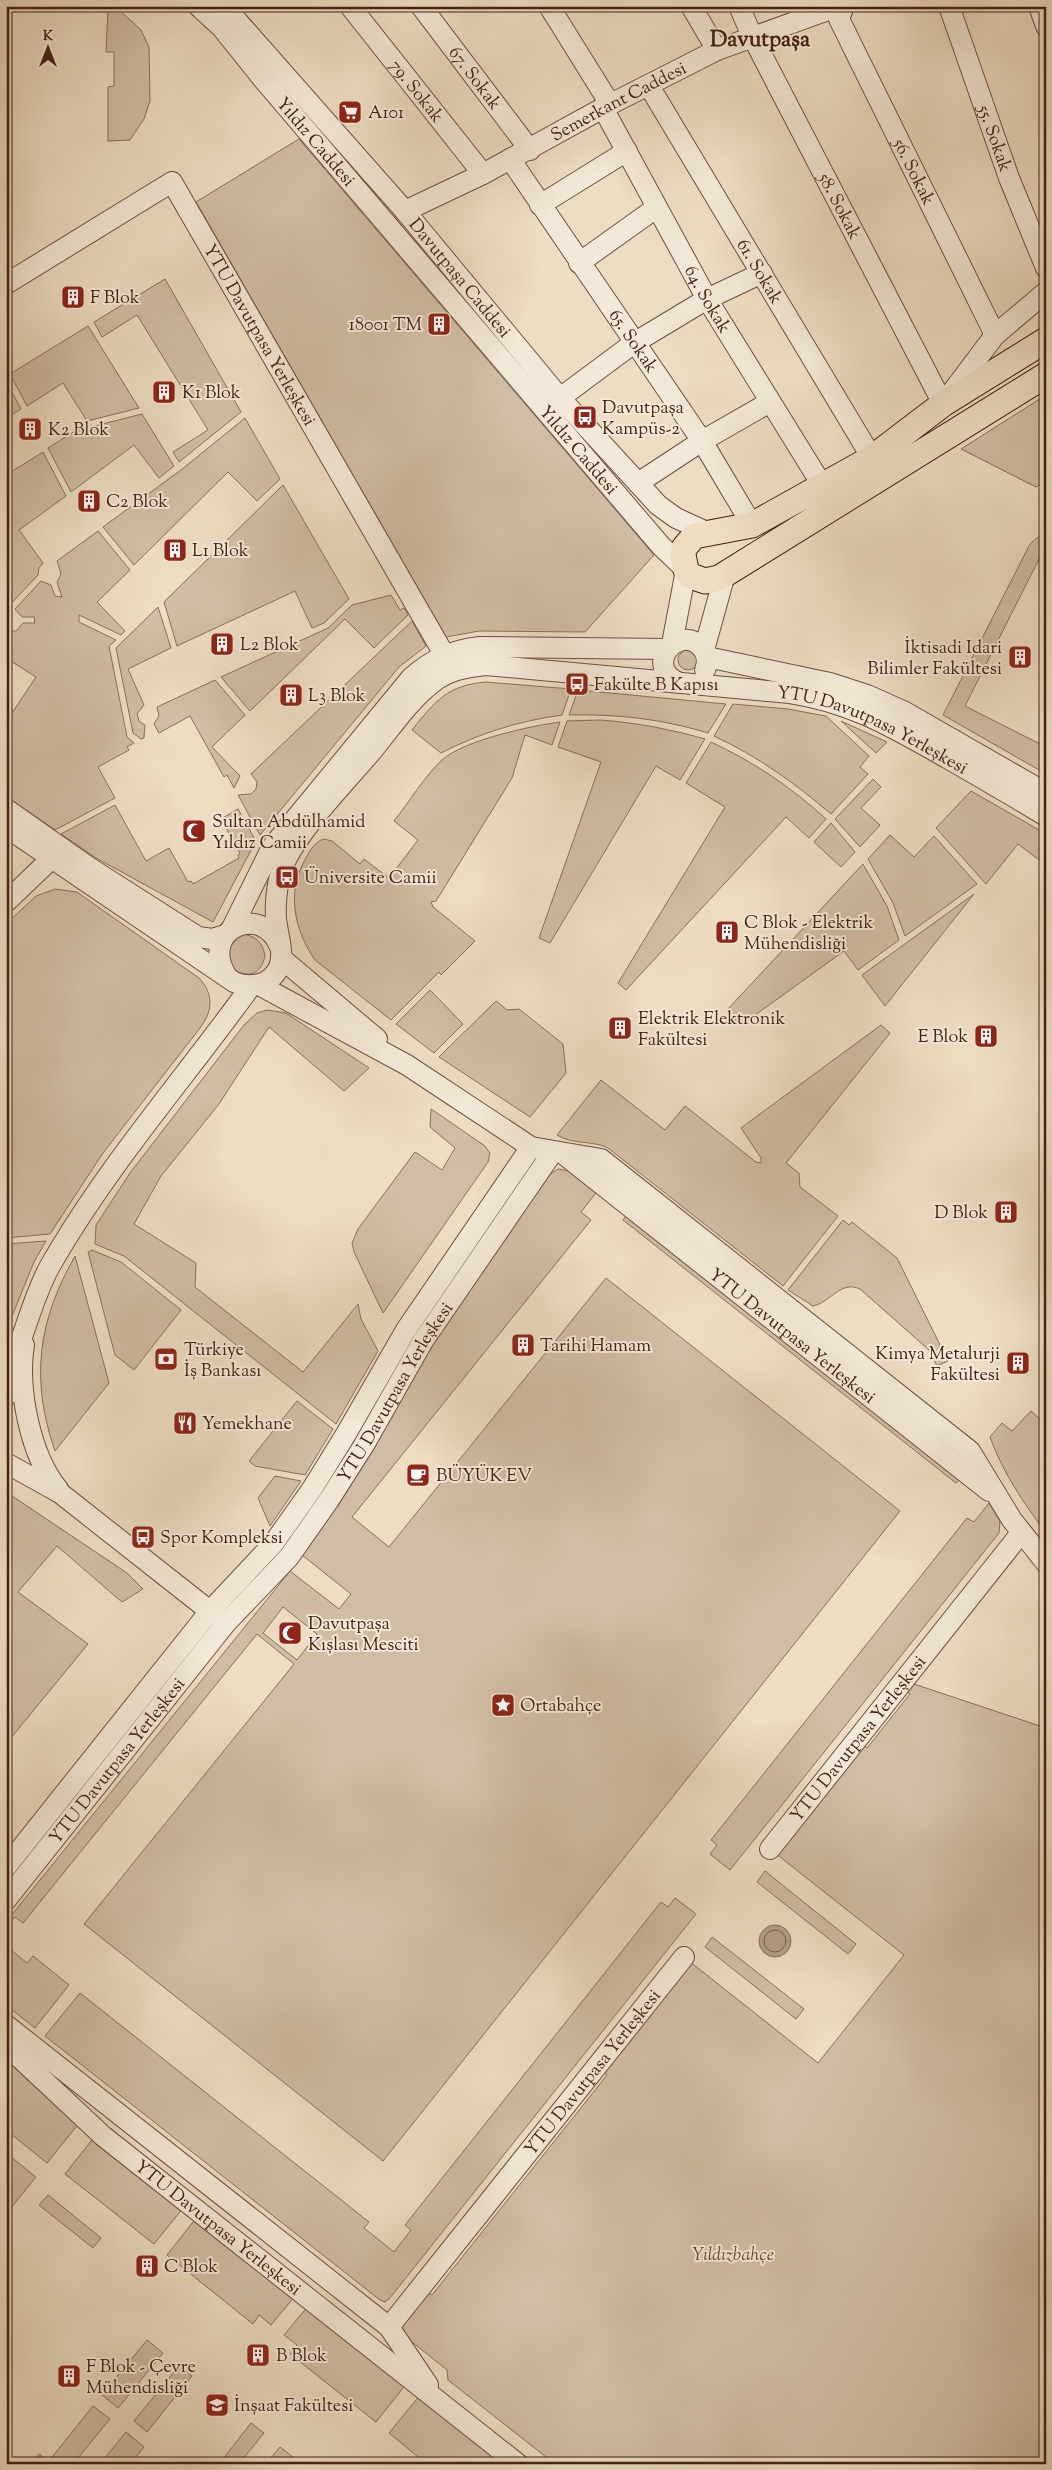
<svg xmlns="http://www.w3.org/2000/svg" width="1052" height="2470" viewBox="0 0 1052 2470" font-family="'Sorts Mill Goudy',serif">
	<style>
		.green { fill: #d0bda5; stroke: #8a6f5d; fill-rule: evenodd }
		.water { fill: #b39d88; stroke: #866b5a }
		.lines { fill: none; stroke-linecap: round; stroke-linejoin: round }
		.shore { stroke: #7b5f4e; stroke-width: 1 }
		.minor-casing { stroke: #6e5040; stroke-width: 22 }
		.major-casing { stroke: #432115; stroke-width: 27 }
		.minor { stroke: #f3e9d8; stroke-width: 20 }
		.major { stroke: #edddc3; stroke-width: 25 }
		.labels { text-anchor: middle; stroke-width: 4; stroke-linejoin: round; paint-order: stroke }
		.street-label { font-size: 18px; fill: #432115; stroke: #f3e9d8 }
		.poi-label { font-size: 18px; fill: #432115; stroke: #f3e9d8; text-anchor: start }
		.park-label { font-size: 18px; font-style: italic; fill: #664839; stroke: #f3e9d8 }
		.district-label { font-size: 22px; font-weight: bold; fill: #432115; stroke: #f3e9d8 }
	</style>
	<rect width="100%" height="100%" fill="#edddc3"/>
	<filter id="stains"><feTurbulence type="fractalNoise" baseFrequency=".004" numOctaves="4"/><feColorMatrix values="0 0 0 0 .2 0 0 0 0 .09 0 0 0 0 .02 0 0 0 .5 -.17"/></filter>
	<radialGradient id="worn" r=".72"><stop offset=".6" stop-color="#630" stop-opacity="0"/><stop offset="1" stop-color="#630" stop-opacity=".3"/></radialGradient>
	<g class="green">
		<polygon points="118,9 141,30 149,47 150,101 144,119 130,140 108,141 108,87 114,86 114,52 106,52 108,10"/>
		<polygon points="299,139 654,555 585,632 479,631 446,637 196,202"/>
		<polygon points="165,279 241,412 179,462 173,452 208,430 137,315 102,337 94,322"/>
		<polygon points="88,326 139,408 87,421 63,383 27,406 10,374"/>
		<polygon points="6,381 21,409 6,418"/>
		<polygon points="1046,395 1046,481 1036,487 961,449"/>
		<polygon points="142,414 174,466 159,478 134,445 71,492 48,448 75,431"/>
		<polygon points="245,418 280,479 257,501 228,472 134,565 103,527 181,470"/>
		<polygon points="43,452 66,496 19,530 43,563 39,568 38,575 6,609 6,475"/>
		<polygon points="283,485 349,599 324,623 312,628 295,591 177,646 164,602"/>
		<polygon points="98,531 130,570 97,602 125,631 121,635 79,615 79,622 116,640 109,646 127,737 134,743 127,747 129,750 98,767 115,798 55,830 6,796 6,722 36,677 6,658 6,631 16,631 23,623 35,623 34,617 22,617 15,609 41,581 51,585 55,596 62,597 57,582 61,574 57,561"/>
		<polygon points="1038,537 1046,537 1046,552 1043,551 965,706 1046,747 1046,774 943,715 1030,544"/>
		<polygon points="391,595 400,610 404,608 408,615 374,648 345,619 250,711 221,677 328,628 352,605"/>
		<polygon points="158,607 171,648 128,669 144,705 137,714 139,721 145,725 144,738 141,739 133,733 116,648"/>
		<polygon points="412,621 426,646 399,667 260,835 238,795 251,794 256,789 257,782 251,774"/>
		<circle cx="688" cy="660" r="10"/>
		<polygon points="215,680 245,715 212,747 240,776 234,788 227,775 224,777 190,716 159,733 154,724 159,716 157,707"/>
		<path d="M486 682 571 689 562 715C519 721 480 733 441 753L412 730C435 701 448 685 486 682Z"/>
		<path d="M578 690 726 704 708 733C662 719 618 714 569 715Z"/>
		<path d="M733 704 788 709 826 716 869 756 860 767 868 774 831 814C795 783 757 756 714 736Z"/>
		<path d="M601 720C637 723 670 729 705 739L680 780 656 766 550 943 539 938 601 762 558 747 567 721Z"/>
		<polygon points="841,721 887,742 876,753"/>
		<path d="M560 722 552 745 525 735 512 778 436 901 431 902 433 907 475 941 441 975 439 972 391 1020 315 960C294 930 286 891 306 858 310 850 316 841 324 839L332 841 360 864 364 859 389 878 418 840 394 821C410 801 424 777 442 760 464 740 531 726 560 722Z"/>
		<path d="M711 742C754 762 791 787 826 819L809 838 786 817 626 990 618 983 725 807 686 783Z"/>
		<polygon points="873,779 881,787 861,808 880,825 860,847 835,819"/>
		<polygon points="971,791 1046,834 1046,852 1039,860 1018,844 986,884 936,828"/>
		<polygon points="115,805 146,861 169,848 188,882 191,881 193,884 239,858 238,855 240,853 221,819 238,809 256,841 213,922 96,858 61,834"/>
		<polygon points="831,823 855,852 841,867 814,842"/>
		<polygon points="890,835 914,857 934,836 977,884 905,936 893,903 868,859"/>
		<polygon points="863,864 887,906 899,940 858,970 844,951 740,1026 728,1009"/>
		<path d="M55 889 77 892 199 978C214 994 213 1011 200 1028L103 1153 50 1234 6 1238V924L36 896Z"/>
		<polygon points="974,894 885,1006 862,975"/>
		<path d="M241 934C255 935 263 942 265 956 260 976 249 977 231 971L225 948Z"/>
		<polygon points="430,990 463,1024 434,1053 396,1024"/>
		<polygon points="496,1001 507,1010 519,1009 563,1044 566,1073 530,1117 439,1057"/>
		<polygon points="267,1010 286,1013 369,1068 344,1091 269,1027 219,1104 161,1176 134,1224 196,1263 195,1287 303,1372 358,1304 361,1319 378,1351 336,1424 124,1256 95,1244 96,1225 130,1173 244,1025 257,1013"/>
		<path d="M881 1025 890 1033 786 1163 799 1173 800 1187 838 1216 783 1286 608 1148C592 1140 573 1145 557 1135L601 1080 665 1130 685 1106 756 1162 761 1163V1158L741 1128Z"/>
		<polygon points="431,1109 485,1146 490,1153 488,1162 383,1313 354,1252 352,1243 358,1229 415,1152 442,1170 455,1148 430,1127"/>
		<path d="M558 1169 569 1171 596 1193 581 1212 591 1220 352 1517 389 1547 606 1278 900 1511 383 2161 84 1924 294 1664 257 1634 23 1923 15 1917 6 1928V1922L290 1571 339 1609 351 1594 302 1555C351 1487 388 1419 431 1348 467 1288 510 1232 549 1175ZM283 1607 317 1634 297 1660 263 1633Z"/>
		<polygon points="626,1216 959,1480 956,1483 623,1220"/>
		<path d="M843 1220 849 1225 852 1222 897 1258 948 1361 937 1366 929 1350 860 1289C841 1280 831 1302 813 1306L788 1290Z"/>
		<polygon points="46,1241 34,1262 6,1331 6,1244"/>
		<polygon points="92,1250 121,1262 181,1310 134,1370 115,1355 88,1252"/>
		<path d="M75 1256 109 1383 55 1451C30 1379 38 1321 75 1256Z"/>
		<polygon points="297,1401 333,1429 305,1475 255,1466 249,1461"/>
		<path d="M1031 1411 1046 1424V1533C1023 1502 1003 1473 990 1437L1002 1423 1012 1431Z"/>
		<polygon points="275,1476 301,1481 270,1526 258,1498"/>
		<polygon points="6,1492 127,1573 143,1589 122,1602 57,1546 18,1592 88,1644 6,1744"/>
		<polygon points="989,1503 1000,1521 999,1533 730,1870 710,1854 717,1845 711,1840 967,1518 974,1522"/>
		<polygon points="911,1683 1046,1728 1046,2464 555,2464 448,2380 447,2370 401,2333 401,2324 426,2291 432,2295 607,2075 599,2068 689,1961 818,2063 904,1955 775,1853 862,1744 867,1748 910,1694 905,1690"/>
		<polygon points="765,1871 856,1944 848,1954 757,1882"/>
		<polygon points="675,1898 696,1914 389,2299 385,2302 380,2300 45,2036 80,1993 369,2222 364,2228 394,2252 411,2230 405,2225 661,1902 668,1907"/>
		<polygon points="712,1937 804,2009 796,2019 705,1947"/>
		<polygon points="6,1946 27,1963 33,1956 69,1985 35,2028 6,2005"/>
		<polygon points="6,2052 80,2122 47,2163 6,2130"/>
		<polygon points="95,2136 184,2207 154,2244 65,2174"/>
		<polygon points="6,2153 36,2177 6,2214"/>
		<polygon points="48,2195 101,2238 93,2248 39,2205"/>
		<polygon points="197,2217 296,2295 271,2325 259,2315 253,2324 167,2255"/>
		<polygon points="309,2305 407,2383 376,2422 290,2354 297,2345 284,2335"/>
		<polygon points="147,2340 163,2353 118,2408 102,2395"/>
		<polygon points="179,2366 192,2376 147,2432 134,2421"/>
		<polygon points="421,2394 509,2464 421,2464 423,2461 389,2433"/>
		<polygon points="93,2406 110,2419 73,2464 31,2464 39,2454 49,2461"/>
		<polygon points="251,2423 264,2433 239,2464 219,2464"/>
		<polygon points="126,2432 144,2447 130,2464 100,2464"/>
		<polygon points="280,2447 298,2461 296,2464 266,2464"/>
	</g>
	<circle class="water" cx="775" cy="1941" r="16"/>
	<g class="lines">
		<circle class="shore" cx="775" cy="1941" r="11"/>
		<g class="minor-casing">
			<g id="minor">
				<path id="s1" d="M198 6 222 28 262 78 661 546 686 570 672 644"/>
				<path id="s2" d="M224 6 405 211 560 398 638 483 658 505 676 518 709 533"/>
				<path id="s3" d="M350 6 483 174"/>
				<path id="s4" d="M421 6 530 150"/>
				<polyline points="549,6 610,104"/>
				<polyline points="691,6 717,50"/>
				<path id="s5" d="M739 6 752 36 943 404 995 335 1046 292"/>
				<path id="s6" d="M844 6 839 19 995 335"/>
				<path id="s7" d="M949 6 1009 178 1046 268"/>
				<polyline points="1039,6 1046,26"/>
				<path id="s8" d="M649 86 872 458"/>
				<path id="s9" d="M603 108 707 299 822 485"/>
				<path id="s10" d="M510 159 702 441 752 525"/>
				<polyline points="540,205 627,151"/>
				<path id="s11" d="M405 211 483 174 603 108 717 50 839 6"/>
				<polyline points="579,263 656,208"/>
				<path id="s12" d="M6 284 172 182 441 649 451 672"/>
				<polyline points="560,398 634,343 707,299 762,273"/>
				<polyline points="638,483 702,441 770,402"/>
				<polyline points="704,650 725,574"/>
				<polyline points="707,657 830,683 867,695 905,712 1046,793"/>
				<path d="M680 683C641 668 679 621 702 648 708 655 708 662 705 670"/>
				<polyline points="6,809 90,868 198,937 212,939 225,935"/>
				<path id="s13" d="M6 827 234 982C251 989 271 985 279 967 285 952 277 933 276 918 275 904 277 885 281 872 292 836 346 782 372 751 391 728 409 701 432 683 448 670 466 667 486 665L790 693C851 702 894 728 947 758 980 777 1013 796 1046 816"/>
				<polyline points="6,902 51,859 59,848"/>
				<path d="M232 928 272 847 411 678C432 659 453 650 480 647L667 649"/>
				<polyline points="281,958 377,1039"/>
				<path d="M226 975C199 930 262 901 280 947"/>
				<polyline points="259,985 407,1065 531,1147 601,1159 970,1451 1012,1520 1046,1563"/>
				<path id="s14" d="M562 1153 989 1491"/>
				<path d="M24 1345C17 1388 30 1455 58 1489"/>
				<path d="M6 1375C24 1341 31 1300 50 1266 107 1166 184 1079 251 986"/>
				<polyline points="6,1396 10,1368"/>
				<polyline points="6,1463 60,1493 220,1619"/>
				<path id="s15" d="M770 1849 1021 1533"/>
				<polyline points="6,1867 210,1611 273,1544 312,1489 346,1434 406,1330 531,1147"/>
				<path id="s16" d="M6 1900 226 1623 289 1557 329 1500 364 1445 423 1341 552 1153"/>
				<polyline points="6,2025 389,2327 428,2385"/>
				<path id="s17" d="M6 2045 103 2136 518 2464"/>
				<path id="s18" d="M389 2327 684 1957"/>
			</g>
		</g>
		<g class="major-casing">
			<polyline id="major" points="1046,340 943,404 872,458 752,525 694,536 684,548 683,555 686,570 691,576 705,581 719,578 1046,375"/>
		</g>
		<use href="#minor" class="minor"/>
		<use href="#major" class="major"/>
	</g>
	<defs>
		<g id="supermarket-square" transform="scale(1.25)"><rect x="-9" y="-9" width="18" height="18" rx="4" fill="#8f2418" stroke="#f3e9d8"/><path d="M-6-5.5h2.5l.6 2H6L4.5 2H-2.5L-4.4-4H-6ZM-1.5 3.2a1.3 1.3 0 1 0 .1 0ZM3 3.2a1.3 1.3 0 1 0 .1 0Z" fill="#fff"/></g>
		<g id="building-square" transform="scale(1.25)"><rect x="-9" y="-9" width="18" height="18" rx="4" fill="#8f2418" stroke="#f3e9d8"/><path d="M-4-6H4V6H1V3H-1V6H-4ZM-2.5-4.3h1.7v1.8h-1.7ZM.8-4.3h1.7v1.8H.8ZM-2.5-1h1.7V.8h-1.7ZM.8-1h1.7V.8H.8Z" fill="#fff"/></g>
		<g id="bus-square" transform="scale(1.25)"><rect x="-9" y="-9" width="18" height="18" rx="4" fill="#8f2418" stroke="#f3e9d8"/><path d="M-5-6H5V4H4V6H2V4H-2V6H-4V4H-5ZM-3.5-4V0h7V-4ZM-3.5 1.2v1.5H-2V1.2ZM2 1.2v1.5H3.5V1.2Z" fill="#fff"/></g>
		<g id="mosque-square" transform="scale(1.25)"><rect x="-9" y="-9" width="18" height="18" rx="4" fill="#8f2418" stroke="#f3e9d8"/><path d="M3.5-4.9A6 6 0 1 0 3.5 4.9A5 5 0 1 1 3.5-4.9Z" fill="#fff"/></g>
		<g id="bank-square" transform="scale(1.25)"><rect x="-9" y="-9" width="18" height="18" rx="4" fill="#8f2418" stroke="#f3e9d8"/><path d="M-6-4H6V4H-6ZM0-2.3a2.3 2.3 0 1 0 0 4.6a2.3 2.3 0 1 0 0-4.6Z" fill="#fff"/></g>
		<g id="restaurant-square" transform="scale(1.25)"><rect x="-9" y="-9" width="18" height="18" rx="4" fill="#8f2418" stroke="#f3e9d8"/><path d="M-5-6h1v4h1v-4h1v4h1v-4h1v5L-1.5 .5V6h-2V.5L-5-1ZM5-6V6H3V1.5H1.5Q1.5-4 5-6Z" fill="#fff"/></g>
		<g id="cafe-square" transform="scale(1.25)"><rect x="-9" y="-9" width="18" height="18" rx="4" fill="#8f2418" stroke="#f3e9d8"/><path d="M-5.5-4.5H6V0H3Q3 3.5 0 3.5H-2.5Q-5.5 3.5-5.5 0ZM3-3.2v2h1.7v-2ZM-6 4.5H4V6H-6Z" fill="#fff"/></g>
		<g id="sight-square" transform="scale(1.25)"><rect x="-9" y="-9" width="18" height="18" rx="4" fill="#8f2418" stroke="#f3e9d8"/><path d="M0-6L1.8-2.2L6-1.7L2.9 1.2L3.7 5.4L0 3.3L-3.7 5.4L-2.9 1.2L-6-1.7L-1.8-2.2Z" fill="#fff"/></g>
		<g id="university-square" transform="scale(1.25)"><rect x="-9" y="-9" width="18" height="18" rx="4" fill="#8f2418" stroke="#f3e9d8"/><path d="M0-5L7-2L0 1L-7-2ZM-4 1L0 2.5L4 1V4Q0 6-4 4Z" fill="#fff"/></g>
	</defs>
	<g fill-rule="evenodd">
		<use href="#supermarket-square" x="350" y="112"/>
		<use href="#building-square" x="73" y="297"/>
		<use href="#building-square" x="439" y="324"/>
		<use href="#building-square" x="164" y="392"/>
		<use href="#bus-square" x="585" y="417"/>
		<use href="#building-square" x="30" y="429"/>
		<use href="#building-square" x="89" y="501"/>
		<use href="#building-square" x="175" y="550"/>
		<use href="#building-square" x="222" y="644"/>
		<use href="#building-square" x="1020" y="657"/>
		<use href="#bus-square" x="577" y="684"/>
		<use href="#building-square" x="291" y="695"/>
		<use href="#mosque-square" x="194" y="831"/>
		<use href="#bus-square" x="287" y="877"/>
		<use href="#building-square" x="727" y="932"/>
		<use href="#building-square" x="620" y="1028"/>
		<use href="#building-square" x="986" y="1036"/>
		<use href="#building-square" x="1006" y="1212"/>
		<use href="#building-square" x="523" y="1345"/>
		<use href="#bank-square" x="166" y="1359"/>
		<use href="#building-square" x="1018" y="1363"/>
		<use href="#restaurant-square" x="185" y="1423"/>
		<use href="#cafe-square" x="418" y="1475"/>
		<use href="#bus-square" x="143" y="1537"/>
		<use href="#mosque-square" x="290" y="1633"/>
		<use href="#sight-square" x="503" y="1705"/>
		<use href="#building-square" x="147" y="2266"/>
		<use href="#building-square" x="258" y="2355"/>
		<use href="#building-square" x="69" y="2376"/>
		<use href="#university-square" x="217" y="2405"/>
	</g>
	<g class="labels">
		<g class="street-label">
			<text dy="6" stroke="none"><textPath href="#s4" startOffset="90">67. Sokak</textPath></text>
			<text dy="6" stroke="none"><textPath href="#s3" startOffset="108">79. Sokak</textPath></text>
			<text dy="6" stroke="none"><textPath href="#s11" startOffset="240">Semerkant Caddesi</textPath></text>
			<text dy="6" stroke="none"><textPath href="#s7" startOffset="140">55. Sokak</textPath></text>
			<text dy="6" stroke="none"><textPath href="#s1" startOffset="180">Yıldız Caddesi</textPath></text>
			<text dy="6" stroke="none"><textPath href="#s6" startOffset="184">56. Sokak</textPath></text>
			<text dy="6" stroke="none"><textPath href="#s5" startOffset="224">58. Sokak</textPath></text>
			<text dy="6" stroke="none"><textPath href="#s8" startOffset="216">61. Sokak</textPath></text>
			<text dy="6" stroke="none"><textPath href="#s2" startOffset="360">Davutpaşa Caddesi</textPath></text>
			<text dy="6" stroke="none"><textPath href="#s9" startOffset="218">64. Sokak</textPath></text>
			<text dy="6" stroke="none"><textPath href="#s12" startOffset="371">YTU Davutpasa Yerleşkesi</textPath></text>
			<text dy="6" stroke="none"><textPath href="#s10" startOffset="220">65. Sokak</textPath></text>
			<text dy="6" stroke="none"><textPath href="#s1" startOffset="585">Yıldız Caddesi</textPath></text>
			<text dy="6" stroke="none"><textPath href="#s13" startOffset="1121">YTU Davutpasa Yerleşkesi</textPath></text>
			<text dy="6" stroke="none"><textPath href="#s14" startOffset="294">YTU Davutpasa Yerleşkesi</textPath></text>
			<text dy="6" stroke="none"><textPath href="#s16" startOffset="641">YTU Davutpasa Yerleşkesi</textPath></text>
			<text dy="6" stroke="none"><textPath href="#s15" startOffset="141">YTU Davutpasa Yerleşkesi</textPath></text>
			<text dy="6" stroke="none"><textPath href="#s16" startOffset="178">YTU Davutpasa Yerleşkesi</textPath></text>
			<text dy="6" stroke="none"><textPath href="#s18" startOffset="326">YTU Davutpasa Yerleşkesi</textPath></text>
			<text dy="6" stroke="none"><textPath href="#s17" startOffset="280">YTU Davutpasa Yerleşkesi</textPath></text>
		</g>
		<g class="poi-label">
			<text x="368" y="118">A101</text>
			<text x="90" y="303">F Blok</text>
			<text x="422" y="330" text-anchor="end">18001 TM</text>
			<text x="182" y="398">K1 Blok</text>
			<text x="602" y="413">Davutpaşa<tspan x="602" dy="21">Kampüs-2</tspan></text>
			<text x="48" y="435">K2 Blok</text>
			<text x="106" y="507">C2 Blok</text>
			<text x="192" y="556">L1 Blok</text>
			<text x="240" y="650">L2 Blok</text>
			<text x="1002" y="653" text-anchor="end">İktisadi Idari<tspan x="1002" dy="21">Bilimler Fakültesi</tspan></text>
			<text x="594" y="690">Fakülte B Kapısı</text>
			<text x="308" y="701">L3 Blok</text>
			<text x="212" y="827">Sultan Abdülhamid<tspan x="212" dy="21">Yıldız Camii</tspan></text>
			<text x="304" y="883">Üniversite Camii</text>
			<text x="744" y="928">C Blok - Elektrik<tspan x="744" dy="21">Mühendisliği</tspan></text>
			<text x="638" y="1024">Elektrik Elektronik<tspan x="638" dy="21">Fakültesi</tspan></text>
			<text x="968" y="1042" text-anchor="end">E Blok</text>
			<text x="988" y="1218" text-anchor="end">D Blok</text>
			<text x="540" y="1351">Tarihi Hamam</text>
			<text x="184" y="1355">Türkiye<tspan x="184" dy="21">İş Bankası</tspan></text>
			<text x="1000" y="1359" text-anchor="end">Kimya Metalurji<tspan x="1000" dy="21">Fakültesi</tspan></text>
			<text x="202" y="1429">Yemekhane</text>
			<text x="436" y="1481">BÜYÜK EV</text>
			<text x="160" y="1543">Spor Kompleksi</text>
			<text x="308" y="1629">Davutpaşa<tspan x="308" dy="21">Kışlası Mesciti</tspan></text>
			<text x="520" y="1711">Ortabahçe</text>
			<text x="164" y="2272">C Blok</text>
			<text x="276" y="2361">B Blok</text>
			<text x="86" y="2372">F Blok - Çevre<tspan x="86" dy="21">Mühendisliği</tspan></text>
			<text x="234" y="2411">İnşaat Fakültesi</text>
		</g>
		<g class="park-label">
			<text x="733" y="2260">Yıldızbahçe</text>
		</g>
		<g class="district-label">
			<text x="760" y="46">Davutpaşa</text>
		</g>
	</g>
	<rect width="1052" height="2470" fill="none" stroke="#edddc3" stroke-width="25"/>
	<rect x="8" y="8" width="1037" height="2455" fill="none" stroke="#432115" stroke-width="2.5"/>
	<rect x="12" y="12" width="1027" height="2445" fill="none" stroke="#432115"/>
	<g transform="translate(48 48)" stroke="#f3e9d8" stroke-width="4" paint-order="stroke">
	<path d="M0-4L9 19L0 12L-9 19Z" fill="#432115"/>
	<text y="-8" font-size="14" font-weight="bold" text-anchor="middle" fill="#432115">K</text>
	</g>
	<rect width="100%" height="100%" filter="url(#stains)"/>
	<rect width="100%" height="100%" fill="url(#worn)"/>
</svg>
